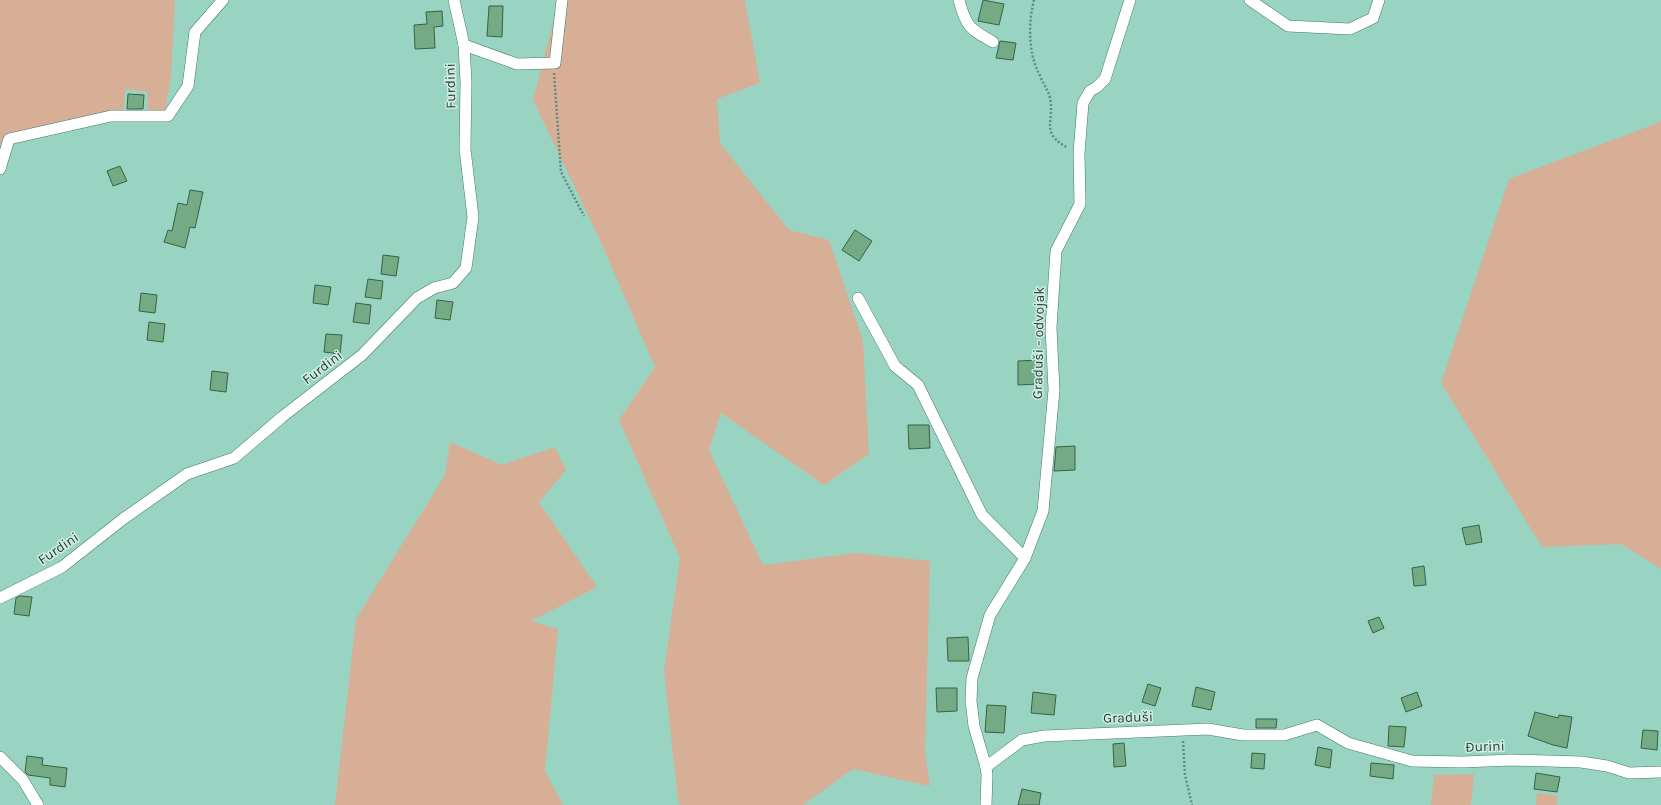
<svg xmlns="http://www.w3.org/2000/svg" width="1661" height="805" viewBox="0 0 1661 805" font-family="Karla,sans-serif">
	<style>
		.green { fill: #d6af96 }
		.building { fill: #74ab85; stroke: #376145 }
		.lines { fill: none; stroke-linecap: round; stroke-linejoin: round }
		.street-casing { stroke: #417a6a; stroke-width: 12 }
		.path { stroke: #618b7e; stroke-width: 2.5; stroke-dasharray: 2 2; stroke-linecap: butt }
		.street { stroke: #fff; stroke-width: 11 }
		.labels { text-anchor: middle; stroke-width: 3; stroke-linejoin: round; paint-order: stroke }
		.street-label { font-size: 14px; fill: #253d36; stroke: #d1eee4 }
	</style>
	<rect width="100%" height="100%" fill="#99d4c2"/>
	<g class="green">
		<polygon points="0,0 175,0 171,78 165,111 148,110 147,92 125,89 124,109 4,137 0,152"/>
		<polygon points="559,0 745,0 760,83 717,99 720,143 789,230 829,240 863,341 869,454 824,485 721,413 709,450 763,565 855,553 930,561 925,752 930,786 853,769 803,805 681,805 678,801 664,671 680,558 619,420 655,367 600,240 533,100"/>
		<polygon points="1661,120 1661,569 1621,544 1542,547 1441,383 1509,179 1658,123"/>
		<polygon points="450,442 502,465 555,447 566,470 539,502 597,587 531,621 558,629 545,771 563,805 335,805 356,619 445,475"/>
		<polygon points="1474,774 1471,805 1431,805 1434,775"/>
		<polygon points="1537,793 1558,796 1557,805 1536,805"/>
	</g>
	<g class="building">
		<polygon points="983,0 1004,4 999,25 978,21"/>
		<polygon points="489,6 503,6 502,37 487,36"/>
		<polygon points="442,11 443,26 434,27 435,48 415,49 414,25 427,24 426,12"/>
		<polygon points="1000,41 1016,43 1013,60 996,58"/>
		<polygon points="128,94 144,95 143,109 127,109"/>
		<polygon points="120,166 127,181 113,186 107,171"/>
		<polygon points="190,190 203,192 195,228 190,227 185,248 164,242 168,230 172,231 178,203 187,205"/>
		<polygon points="855,230 872,241 859,261 842,250"/>
		<polygon points="383,255 399,257 396,276 381,274"/>
		<polygon points="368,279 383,281 381,299 365,297"/>
		<polygon points="315,285 331,287 328,305 313,303"/>
		<polygon points="141,293 157,295 155,313 139,311"/>
		<polygon points="437,300 453,302 450,320 435,318"/>
		<polygon points="356,303 371,305 369,324 353,322"/>
		<polygon points="149,322 165,324 163,342 147,340"/>
		<polygon points="326,334 342,335 340,354 324,352"/>
		<polygon points="1039,360 1039,384 1018,385 1018,361"/>
		<polygon points="212,371 228,373 226,392 210,390"/>
		<polygon points="908,425 929,425 930,448 909,449"/>
		<polygon points="1075,446 1075,470 1054,471 1056,447"/>
		<polygon points="1479,525 1482,542 1466,545 1462,528"/>
		<polygon points="1424,566 1426,585 1414,586 1412,568"/>
		<polygon points="20,596 32,597 29,616 14,614 16,598"/>
		<polygon points="1379,617 1384,628 1373,633 1368,621"/>
		<polygon points="968,637 969,661 948,661 947,638"/>
		<polygon points="1148,684 1161,688 1155,706 1142,702"/>
		<polygon points="1196,687 1215,692 1211,710 1192,706"/>
		<polygon points="936,688 957,688 957,711 937,712"/>
		<polygon points="1033,692 1056,695 1054,715 1031,713"/>
		<polygon points="1417,692 1422,706 1406,712 1401,698"/>
		<polygon points="987,705 1006,706 1004,733 985,732"/>
		<polygon points="1535,712 1558,718 1559,715 1572,717 1567,748 1553,745 1528,736"/>
		<polygon points="1256,719 1277,719 1276,728 1256,728"/>
		<polygon points="1389,726 1406,727 1404,747 1388,746"/>
		<polygon points="1643,730 1658,731 1657,750 1641,748"/>
		<polygon points="1124,743 1126,766 1114,767 1113,744"/>
		<polygon points="1318,747 1332,750 1330,768 1315,765"/>
		<polygon points="1252,753 1265,754 1264,769 1251,768"/>
		<polygon points="27,756 43,758 42,765 67,768 65,787 50,785 50,778 28,775 25,772"/>
		<polygon points="1371,763 1394,765 1393,779 1370,776"/>
		<polygon points="1536,773 1560,777 1557,792 1534,789"/>
		<polygon points="1022,789 1041,793 1039,805 1018,805"/>
	</g>
	<g class="lines">
		<g class="street-casing">
			<g id="street">
				<path d="M959 0C966 27 970 29 993 42"/>
				<polyline points="1250,0 1288,26 1350,29 1373,18 1379,0"/>
				<polyline points="464,45 517,64 555,63 562,0"/>
				<polyline points="0,169 9,139 111,116 168,116 188,86 195,32 223,0"/>
				<polyline points="858,298 895,366 918,385 982,515 1025,558"/>
				<polyline points="0,598 62,567 123,519 187,474 234,458 282,417 362,355 417,298 434,288 453,283 466,268 473,217 465,149 466,82 464,45 454,0"/>
				<polyline points="0,757 23,780 38,805"/>
				<polyline points="986,767 974,726 971,701 972,678 990,615 1025,558 1043,511 1054,390 1051,328 1056,251 1080,204 1079,153 1083,103 1090,91 1097,87 1105,79 1130,0"/>
				<polyline points="986,805 987,775 986,767 1022,740 1044,736 1208,729 1243,735 1284,735 1317,725 1348,743 1412,761 1463,762 1511,760 1581,762 1607,766 1629,773 1661,772"/>
			</g>
		</g>
		<g class="path">
			<path d="M1034 0C1028 24 1028 53 1040 76 1043 84 1048 89 1050 98 1055 122 1039 132 1068 148"/>
			<polyline points="554,73 561,172 584,216"/>
			<polyline points="1183,741 1185,775 1192,805"/>
		</g>
		<use href="#street" class="street"/>
	</g>
	<g class="labels">
		<g class="street-label">
			<text transform="translate(450 86) rotate(-91)" y="5">Furdini</text>
			<text transform="translate(1038 343) rotate(-89)" y="5">Graduši - odvojak</text>
			<text transform="translate(322 367) rotate(-37)" y="5">Furdini</text>
			<text transform="translate(58 548) rotate(-34)" y="5">Furdini</text>
			<text transform="translate(1128 717) rotate(-2)" y="5">Graduši</text>
			<text transform="translate(1485 746) rotate(-2)" y="5">Đurini</text>
		</g>
	</g>
</svg>
